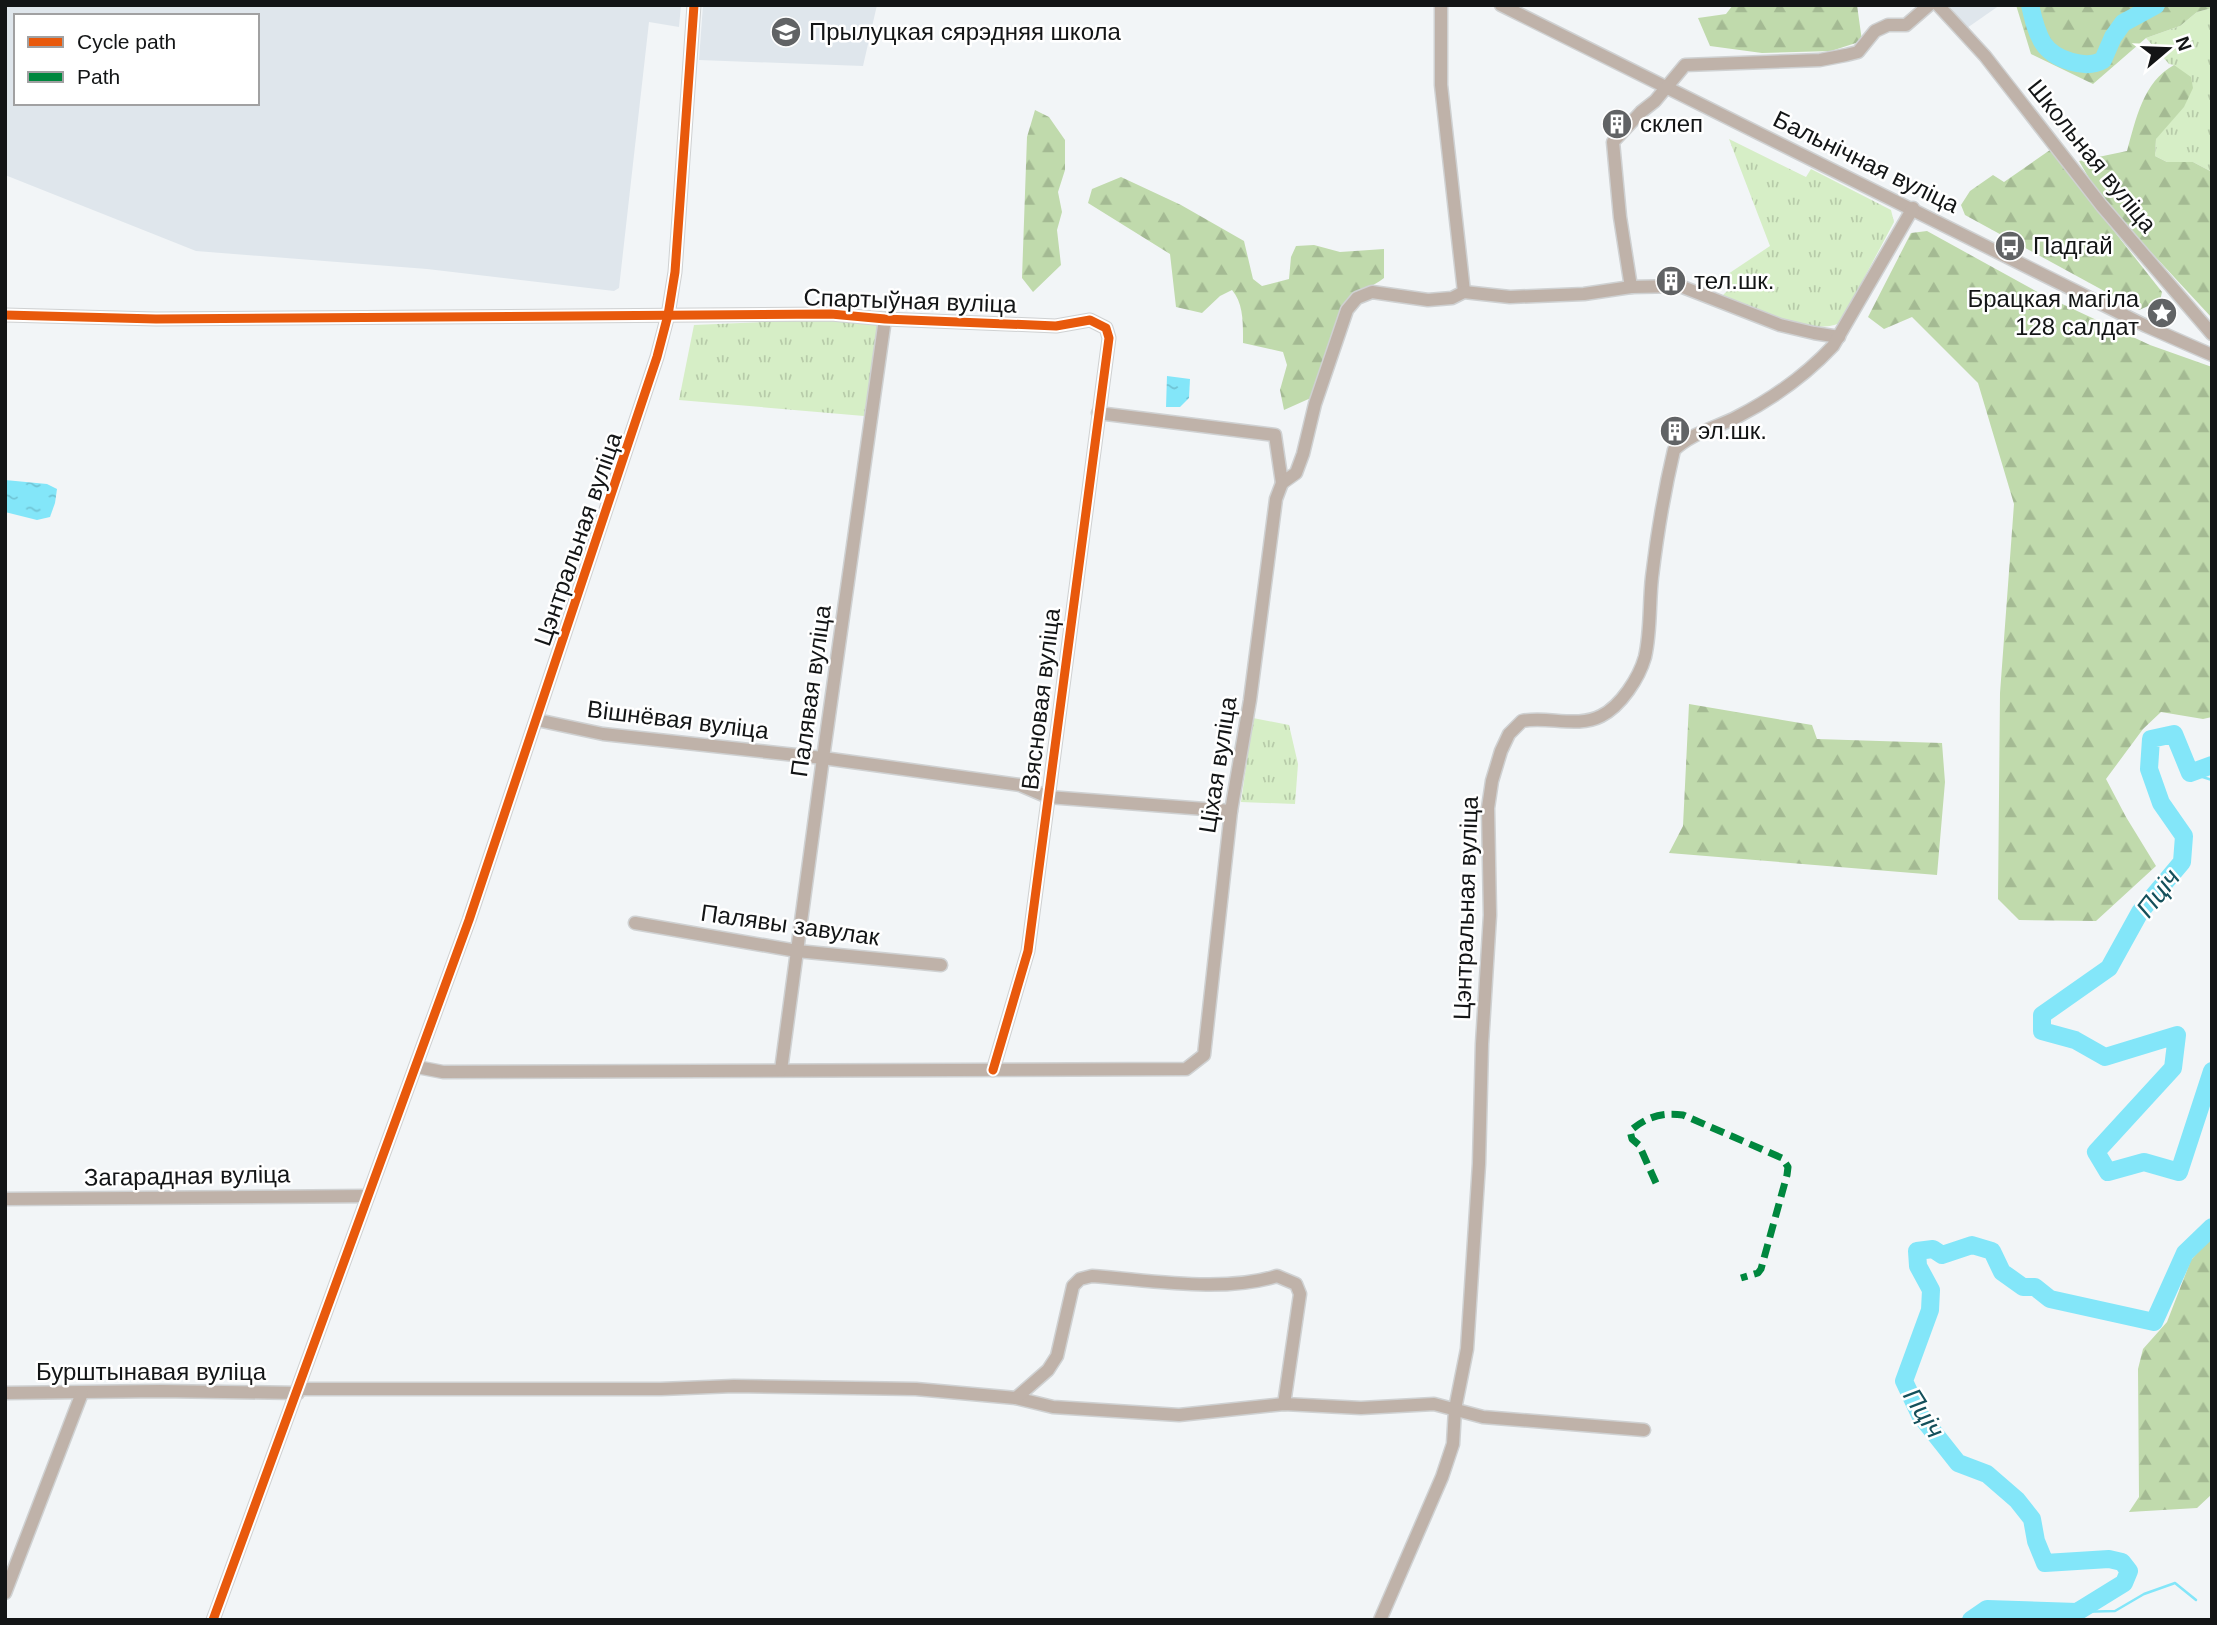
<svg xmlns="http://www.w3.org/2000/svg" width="2217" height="1625" viewBox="0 0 2217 1625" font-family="Arial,sans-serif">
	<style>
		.built { fill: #dfe6ec; fill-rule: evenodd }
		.grass { fill: url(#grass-tufts) }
		.forest { fill: url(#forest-firs) }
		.water { fill: url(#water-ripples) }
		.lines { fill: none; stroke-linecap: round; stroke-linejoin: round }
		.stream { stroke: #83e6f9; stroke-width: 2.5 }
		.river { stroke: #83e6f9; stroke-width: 18 }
		.minor-casing { stroke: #cfd1d2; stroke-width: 15 }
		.minor { stroke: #bfb2a9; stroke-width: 12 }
		.quiet { stroke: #00873e; stroke-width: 7; stroke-dasharray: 14 7; stroke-linecap: butt }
		.cycleway-casing { stroke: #fff; stroke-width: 13 }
		.cycleway { stroke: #e8590c; stroke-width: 9 }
		.labels { text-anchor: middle; stroke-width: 5; stroke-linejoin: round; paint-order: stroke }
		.poi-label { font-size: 24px; fill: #131516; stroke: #fff; text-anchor: start }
		.street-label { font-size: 24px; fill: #131516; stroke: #fff }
		.water-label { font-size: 26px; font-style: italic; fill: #14505b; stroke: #fff }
	</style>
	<defs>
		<pattern id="grass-tufts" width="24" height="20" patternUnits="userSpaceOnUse" patternTransform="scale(1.75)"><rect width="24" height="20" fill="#d6eec6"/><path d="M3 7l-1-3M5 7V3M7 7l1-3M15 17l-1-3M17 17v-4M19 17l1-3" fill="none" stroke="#b7cba9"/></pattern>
		<pattern id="forest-firs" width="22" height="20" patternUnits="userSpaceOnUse" patternTransform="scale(1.75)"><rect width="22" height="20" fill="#c0daac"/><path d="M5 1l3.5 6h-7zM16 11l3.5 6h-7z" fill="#a4ba93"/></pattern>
		<pattern id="water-ripples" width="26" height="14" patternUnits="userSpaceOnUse" patternTransform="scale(1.75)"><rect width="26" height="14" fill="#83e6f9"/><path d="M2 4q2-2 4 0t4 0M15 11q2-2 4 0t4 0" fill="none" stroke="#70c4d5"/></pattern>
	</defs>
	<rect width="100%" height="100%" fill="#f2f5f7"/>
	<g class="built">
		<path d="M5 5H681L679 27 649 22 619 288 614 291 427 269 196 251 5 175ZM16 16H257V103H16Z"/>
		<polygon points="703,5 877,5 863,66 699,60"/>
		<polygon points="1949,5 2000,5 1967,28"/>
	</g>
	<g class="grass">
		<polygon points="2212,8 2212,172 2193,162 2167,162 2155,156 2156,139 2174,65 2169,64 2146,38 2180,26 2197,12"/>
		<path d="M1729 139 1806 177 1811 169 1891 210 1894 222 1840 323C1807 337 1752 309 1720 298L1730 288 1725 276 1770 246Z"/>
		<polygon points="833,319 879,324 864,416 679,400 694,325"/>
		<polygon points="1253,718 1289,725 1298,764 1295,804 1241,802"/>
	</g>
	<g class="forest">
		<polygon points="1733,5 1857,5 1862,41 1831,51 1762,53 1710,46 1698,18 1726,14"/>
		<polygon points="2016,5 2212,5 2212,8 2197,12 2180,26 2146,38 2093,84 2031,54"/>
		<path d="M2174 65 2191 77 2193 88 2184 107 2156 139 2155 156 2167 162H2193L2212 172V318L2100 197 2079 161 2127 151C2136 119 2143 82 2174 65Z"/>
		<polygon points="1035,110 1049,117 1065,140 1065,170 1058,192 1062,212 1057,230 1061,265 1033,292 1022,278 1027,137"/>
		<polygon points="2050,150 2162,292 2160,301 2139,310 1965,215 1961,205 1970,191 1993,175 2004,182"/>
		<path d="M1121 177 1181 205 1244 241 1253 279 1262 286 1289 279 1291 257 1296 246 1314 245 1340 252 1384 249V278C1373 287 1362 288 1352 298 1341 309 1320 378 1313 397L1284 410 1280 390 1287 365 1283 352 1243 343C1243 325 1244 304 1232 290L1220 296 1202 313 1176 307 1170 254 1088 203 1092 189Z"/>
		<polygon points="1927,231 2043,295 2150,345 2212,367 2212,717 2203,719 2161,712 2143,729 2106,779 2126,817 2156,866 2096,921 2019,920 1998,899 2000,693 2014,504 1978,383 1912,317 1884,329 1868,317 1911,233"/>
		<polygon points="1689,704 1812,725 1817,739 1942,743 1945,782 1937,875 1669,853 1683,826"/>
		<polygon points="2212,1236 2212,1494 2197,1508 2129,1512 2139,1497 2138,1369 2143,1349 2167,1322 2191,1260"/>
	</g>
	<g class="water">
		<polygon points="1167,376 1190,379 1189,398 1180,407 1166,407"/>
		<polygon points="5,480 47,484 57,489 55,503 50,517 37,520 5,512"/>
	</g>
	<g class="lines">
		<g class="stream">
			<polyline points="2190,773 2212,780"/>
			<polyline points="2077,1612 2115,1611 2144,1594 2175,1583 2196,1600"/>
		</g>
		<g class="river">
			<path d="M2030 5C2033 18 2036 32 2043 43 2054 60 2086 70 2103 60L2113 37 2123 23 2156 5"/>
			<polyline points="2212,765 2190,773 2174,734 2151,739 2149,769 2161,803 2184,836 2182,862 2140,912 2109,968 2042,1015 2042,1031 2075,1040 2105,1057 2177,1035 2173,1068 2096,1152 2108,1172 2144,1162 2179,1172 2212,1071"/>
			<polyline points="1971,1620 1987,1609 2077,1612 2124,1583 2129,1571 2122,1562 2109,1559 2045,1563 2036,1541 2032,1519 2017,1500 1987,1474 1958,1463 1920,1415 1904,1381 1930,1310 1931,1290 1918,1266 1917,1251 1933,1249 1942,1255 1972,1245 1992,1251 2002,1272 2023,1287 2035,1287 2050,1299 2154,1322 2185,1253 2212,1227"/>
		</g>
		<g class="minor-casing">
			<g id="minor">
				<polyline points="1441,5 1441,85 1464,292"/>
				<polyline points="1501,5 2146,326 2212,355"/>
				<polyline points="1938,5 1985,56 2102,206 2212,334"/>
				<polyline points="1631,287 1620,217 1613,142 1641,112 1655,101 1685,65 1820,60 1846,55 1858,52 1875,31 1888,25 1906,25 1929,5"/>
				<polyline points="5,315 156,319 831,314 885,319 1056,326 1090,320 1106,328 1109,338 1028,951 993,1070"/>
				<polyline points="1098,413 1275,435 1282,483"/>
				<polyline points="1282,483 1296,473 1303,454 1315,404 1347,310 1357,298 1372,292 1428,300 1452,298 1464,292 1510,297 1584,294 1631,287 1680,286 1780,325 1814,333 1839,337"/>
				<polyline points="537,720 603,734 823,758 1020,785 1048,797 1231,811"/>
				<polyline points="635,923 797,951 941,965"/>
				<polyline points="417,1067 443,1072 1186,1069 1204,1055 1231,811 1250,700 1276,499 1282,483"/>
				<polyline points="781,1070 823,758 885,319"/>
				<polyline points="5,1199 368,1196"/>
				<polyline points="299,1389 661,1389 734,1386 916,1389 1016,1398 1053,1407 1179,1415 1284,1404 1361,1408 1434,1404 1483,1417 1644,1430"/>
				<polyline points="5,1393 160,1391 298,1393"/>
				<path d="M1016 1398 1048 1370 1057 1356 1073 1286 1080 1279 1092 1276C1150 1280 1222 1293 1277 1276L1296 1284 1300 1294 1284 1404"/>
				<polyline points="5,1593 82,1393"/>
				<polyline points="213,1620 469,920 657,357 668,315 675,272 694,5"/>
				<path d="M1380 1620 1442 1477 1453 1444 1455 1409 1467 1349 1479 1164 1482 1044 1490 915 1488 808 1492 781 1501 751 1509 734 1522 721C1547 716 1578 728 1601 716 1621 706 1639 678 1645 657 1651 631 1649 603 1652 577 1657 535 1664 492 1674 450 1691 433 1716 428 1737 417 1772 399 1806 375 1833 346L1913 208"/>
			</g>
		</g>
		<use href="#minor" class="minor"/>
		<path class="quiet" d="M1656 1183 1639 1145 1632 1139 1630 1131C1646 1117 1662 1112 1683 1115L1782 1158 1788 1167 1787 1175 1761 1269 1758 1273 1741 1278"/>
		<g class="cycleway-casing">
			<g id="cycleway">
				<polyline points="5,315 156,319 831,314 885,319 1056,326 1090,320 1106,328 1109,338 1028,951 993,1070"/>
				<polyline points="213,1620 469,920 657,357 668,315 675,272 694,5"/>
			</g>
		</g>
		<use href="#cycleway" class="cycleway"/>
	</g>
	<defs>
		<g id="school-disc" transform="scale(1.575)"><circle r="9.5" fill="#616365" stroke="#fff"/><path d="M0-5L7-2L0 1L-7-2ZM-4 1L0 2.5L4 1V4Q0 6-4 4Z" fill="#fff"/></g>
		<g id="building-disc" transform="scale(1.575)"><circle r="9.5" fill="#616365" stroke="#fff"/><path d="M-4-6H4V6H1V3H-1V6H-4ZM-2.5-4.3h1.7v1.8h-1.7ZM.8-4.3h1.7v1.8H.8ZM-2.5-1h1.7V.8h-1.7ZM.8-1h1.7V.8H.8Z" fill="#fff"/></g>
		<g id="bus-disc" transform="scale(1.575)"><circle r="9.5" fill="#616365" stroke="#fff"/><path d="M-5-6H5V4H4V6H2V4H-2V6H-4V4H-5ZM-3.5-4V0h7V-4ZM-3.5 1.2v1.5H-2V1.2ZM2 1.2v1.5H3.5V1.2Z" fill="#fff"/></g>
		<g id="sight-disc" transform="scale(1.575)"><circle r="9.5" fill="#616365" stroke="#fff"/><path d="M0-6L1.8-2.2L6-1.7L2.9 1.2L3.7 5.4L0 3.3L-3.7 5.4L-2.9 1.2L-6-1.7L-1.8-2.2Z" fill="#fff"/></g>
	</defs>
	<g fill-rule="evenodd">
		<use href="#school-disc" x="786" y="32"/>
		<use href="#building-disc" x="1617" y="124"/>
		<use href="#bus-disc" x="2010" y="246"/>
		<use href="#building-disc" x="1671" y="281"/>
		<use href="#sight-disc" x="2162" y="313"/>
		<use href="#building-disc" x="1675" y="431"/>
	</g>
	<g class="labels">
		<g class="poi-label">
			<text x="809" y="40">Прылуцкая сярэдняя школа</text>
			<text x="1640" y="132">склеп</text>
			<text x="2033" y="254">Падгай</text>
			<text x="1694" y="289">тел.шк.</text>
			<text x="2139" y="307" text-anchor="end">Брацкая магіла<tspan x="2139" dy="28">128 салдат</tspan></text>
			<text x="1698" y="439">эл.шк.</text>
		</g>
		<g class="street-label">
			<text transform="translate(2092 156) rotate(51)" y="8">Школьная вуліца</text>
			<text transform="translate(1866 162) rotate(26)" y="8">Бальнічная вуліца</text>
			<text transform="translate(910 301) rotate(2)" y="8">Спартыўная вуліца</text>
			<text transform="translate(578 539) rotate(-71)" y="8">Цэнтральная вуліца</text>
			<text transform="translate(811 691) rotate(-82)" y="8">Палявая вуліца</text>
			<text transform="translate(1041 699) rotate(-83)" y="8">Вясновая вуліца</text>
			<text transform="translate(678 720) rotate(7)" y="8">Вішнёвая вуліца</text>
			<text transform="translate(1218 765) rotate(-81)" y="8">Ціхая вуліца</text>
			<text transform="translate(1466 908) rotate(-88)" y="8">Цэнтральная вуліца</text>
			<text transform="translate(790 925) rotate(8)" y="8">Палявы завулак</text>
			<text transform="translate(187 1176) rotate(-1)" y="8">Загарадная вуліца</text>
			<text x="151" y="1380">Бурштынавая вуліца</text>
		</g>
		<g class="water-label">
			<text transform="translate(2158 893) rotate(-52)" y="9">Пціч</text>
			<text transform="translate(1924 1413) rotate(58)" y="9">Пціч</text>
		</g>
	</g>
	<rect width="2217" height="1625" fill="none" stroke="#131516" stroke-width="14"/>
	<rect x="14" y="14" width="245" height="91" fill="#ffffff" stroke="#a1a1a2" stroke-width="2"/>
	<rect x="28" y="37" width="35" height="10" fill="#e8590c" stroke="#a1a1a2" stroke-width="2"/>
	<text x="77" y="49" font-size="21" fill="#131516">Cycle path</text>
	<rect x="28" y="72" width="35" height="10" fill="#00873e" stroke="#a1a1a2" stroke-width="2"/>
	<text x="77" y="84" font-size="21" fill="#131516">Path</text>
	<g transform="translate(2168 49) rotate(71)" stroke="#ffffff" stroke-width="5" paint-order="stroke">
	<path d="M0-5L12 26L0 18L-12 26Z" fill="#131516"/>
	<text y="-10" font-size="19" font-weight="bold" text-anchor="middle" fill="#131516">N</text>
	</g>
</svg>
